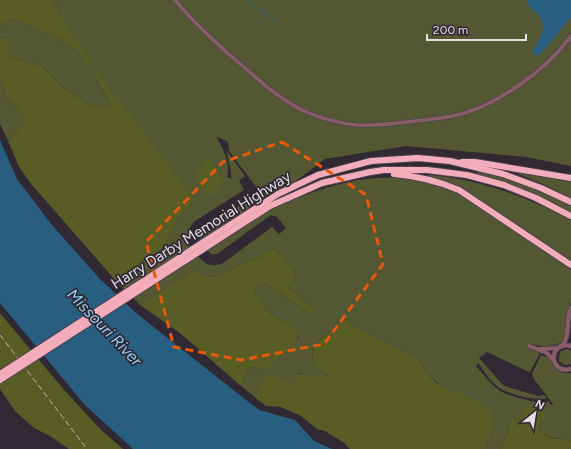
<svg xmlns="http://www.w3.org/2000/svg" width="571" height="449" viewBox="0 0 571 449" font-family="Figtree,sans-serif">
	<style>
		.green { fill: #535833 }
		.forest { fill: #575d25 }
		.water { fill: #285e7f }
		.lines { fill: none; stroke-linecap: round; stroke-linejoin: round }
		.stream { stroke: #285e7f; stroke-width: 1 }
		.minor-casing { stroke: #4d4550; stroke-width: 5 }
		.tertiary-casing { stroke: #4d4550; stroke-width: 5.5 }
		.motorway-casing { stroke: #4d4550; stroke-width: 8 }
		.minor { stroke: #8a5c65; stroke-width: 3.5 }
		.tertiary { stroke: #8a5c65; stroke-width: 4 }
		.motorway { stroke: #f3adba; stroke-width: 6 }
		.rail { stroke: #bcb5be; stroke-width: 1; stroke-dasharray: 6 3; stroke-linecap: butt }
		.motorway-bridge-casing { stroke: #4d4550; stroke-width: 8; stroke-linecap: butt }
		.motorway-bridge { stroke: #f3adba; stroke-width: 6 }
		.marked { fill: none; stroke: #e8590c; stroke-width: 3; stroke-dasharray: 8 5; stroke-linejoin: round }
		.labels { text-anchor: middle; stroke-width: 3.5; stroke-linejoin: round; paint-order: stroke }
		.street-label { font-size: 15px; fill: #e4dee6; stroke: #302833 }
		.water-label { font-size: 16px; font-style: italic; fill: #91cff8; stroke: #302833 }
	</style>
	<rect width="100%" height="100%" fill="#302833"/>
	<g class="green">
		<path d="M53 0H571V166L526 157 406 146 325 159 296 181 265 197 201 240 198 234 202 228 257 196 259 193 257 188 229 151 228 142 218 137 217 138C223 148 231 165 227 177L231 179V172L226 150 245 176 239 181 244 190 195 221C192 224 188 229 188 234 187 239 190 245 193 249 200 260 209 270 223 263L272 227 279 234 286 228 277 217 271 215 217 254H211L207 250C228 237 248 222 269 211 306 192 359 174 401 178 423 180 443 186 462 196L571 270C571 280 571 291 571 302 570 307 567 311 566 317 565 322 567 327 566 332 565 350 541 347 530 344L528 348 540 353 531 370 529 372 487 352 479 358 503 385 511 388 538 396 544 395 547 398C536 402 508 394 498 387 490 381 484 371 478 363L476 366C496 389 497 393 527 400 535 402 541 404 549 401L550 404 552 405 553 404 534 379 532 374 541 355 546 357 547 356C556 364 555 375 571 373V442L564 437C553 441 545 437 539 427L541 422 524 406V410L519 419H511L507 435 499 449H485L494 427 429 376 418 359 356 327 342 317 331 331 320 340 313 352 312 357 316 366 328 374 325 377H314L298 373 293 384 257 392V399L241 386 244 381 245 369C252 367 255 369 261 368 275 364 286 351 296 341L299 337 294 328 275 317 264 307 257 299 254 291 257 283H264L270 286 311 315 315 309 288 288 294 281 296 275 293 269 273 248 261 257 236 266 219 277 204 276 193 270 140 305 116 281 165 246 178 219 192 203 93 76 111 104 108 107H96L88 104 64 88 42 66 10 57 6 37 0 38V26L13 19 32 28 53 35 65 42 76 50 85 63Z"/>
		<polygon points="0,77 6,96 26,120 8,141 0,124"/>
		<polygon points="479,170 484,170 538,189 571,206 571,213 478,176 477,173"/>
		<polygon points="516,172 571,180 571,198 543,184 516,173"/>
		<path d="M429 175C480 179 526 197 571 220V261L465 190 451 183 429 176Z"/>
		<polygon points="568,349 571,351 571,364 565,365 559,361 559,356 561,351"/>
	</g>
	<g class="forest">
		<polygon points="0,0 53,0 60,14 90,61 85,63 76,50 65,42 53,35 32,28 13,19 0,26"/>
		<polygon points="6,37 9,39 10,57 42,66 64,88 88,104 96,107 108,107 111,104 93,75 97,71 194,199 189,207 178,219 165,246 116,281 32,185 19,167 8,141 26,120 6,96 0,77 0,38"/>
		<path d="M208 157C213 164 227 177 221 186 219 190 215 193 212 196 209 194 204 191 201 188 191 177 200 166 208 157Z"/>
		<path d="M273 248 293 269 296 275 294 281 288 288 315 309V313L311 315 270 286 264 283H257L254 291C258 302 267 311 277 318 283 322 296 326 298 332 299 336 298 338 296 341 288 349 277 363 267 367 260 370 253 366 246 369L244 381 241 386 180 333 140 305 193 270 204 276 219 277 236 266 261 257Z"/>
		<polygon points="0,313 65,391 100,429 123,449 69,449 50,436 34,428 15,411 0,389"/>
		<path d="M342 317 356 327 418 359 429 376 438 384 478 402 489 409 493 414 494 427 485 449H350L343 442 325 431 317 429 301 416 281 407 266 406 257 399C256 388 261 379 271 375L293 384 295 375C300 372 317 377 325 377L328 375 316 366 312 357 313 352 320 340 331 331Z"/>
		<path d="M524 406C534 407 538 408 545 415V419L541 422 539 427C545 437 553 442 564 437L571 442V449H499L507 435 511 419H519L524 410Z"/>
	</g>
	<g class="water">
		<path d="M527 0H571V17L547 47 537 56 532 52C540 39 550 26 536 13 531 9 528 6 527 0Z"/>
		<polygon points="0,140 17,179 52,225 100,279 136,313 259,410 295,420 314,441 332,449 133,449 85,405 0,303"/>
	</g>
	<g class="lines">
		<polyline class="stream" points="246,0 277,22"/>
		<g class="minor-casing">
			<g id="minor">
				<path d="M175 0C196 25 220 47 245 68 263 84 284 102 306 112 346 128 366 127 407 122 422 120 438 119 453 116 496 107 545 71 571 36"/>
				<polyline points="529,346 547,353 553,360"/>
				<polyline points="539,349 558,348"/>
			</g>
		</g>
		<g class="tertiary-casing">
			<g id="tertiary">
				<path d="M562 346C571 334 565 322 571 308"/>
				<path d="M571 346C548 340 548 375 571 369"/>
			</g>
		</g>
		<g class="motorway-casing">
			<g id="motorway">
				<polyline points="462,162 475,162 571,178"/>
				<path d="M394 174C417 176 438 181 459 190L571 265"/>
				<polyline points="205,241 278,194 318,175 371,161 418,158 450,161 503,174 541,188 571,202"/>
				<polyline points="208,246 270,206 322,183 370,172 384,170 427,170 467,175 504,185 536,198 571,216"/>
			</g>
		</g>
		<use href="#minor" class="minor"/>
		<use href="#tertiary" class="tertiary"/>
		<use href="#motorway" class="motorway"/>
		<polyline class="rail" points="0,335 87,449"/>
		<g class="motorway-bridge-casing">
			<g id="motorway-bridge">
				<polyline points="0,374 205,241"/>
				<polyline points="0,380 208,246"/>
			</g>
		</g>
		<use href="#motorway-bridge" class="motorway-bridge"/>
	</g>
	<path class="marked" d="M282 142 366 195 383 264 324 344 241 360 174 347 146 242 223 162Z"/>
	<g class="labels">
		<g class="street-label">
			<text transform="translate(201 230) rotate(-32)" y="5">Harry Darby Memorial Highway</text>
		</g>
		<g class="water-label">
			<text transform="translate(105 327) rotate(46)" y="6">Missouri River</text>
		</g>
	</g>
	<g transform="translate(535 413) rotate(30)" stroke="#302833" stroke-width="3" paint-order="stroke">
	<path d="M0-3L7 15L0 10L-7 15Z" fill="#e4dee6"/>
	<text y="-6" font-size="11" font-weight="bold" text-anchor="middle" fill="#e4dee6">N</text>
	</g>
	<path d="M427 34v6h99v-6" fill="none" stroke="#e4dee6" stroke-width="2"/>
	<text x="433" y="34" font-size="12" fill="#e4dee6" stroke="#302833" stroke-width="3" paint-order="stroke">200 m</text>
</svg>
